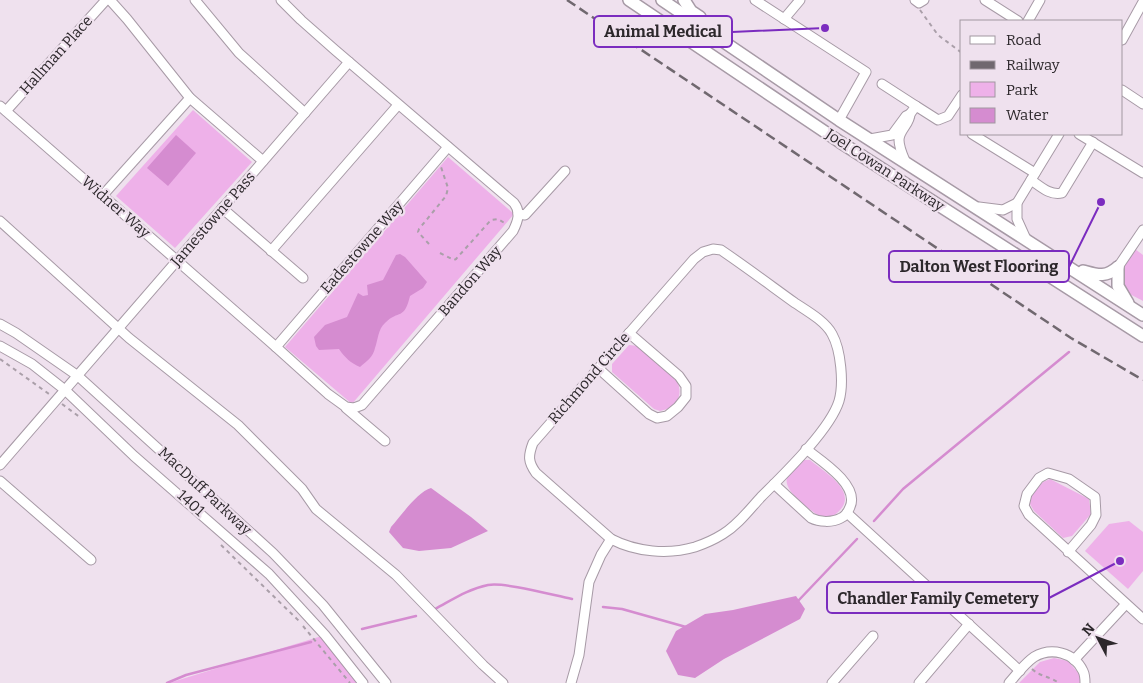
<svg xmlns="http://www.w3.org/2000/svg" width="1143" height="683" viewBox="0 0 1143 683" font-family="Bitter,serif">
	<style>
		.green { fill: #eeb1e9 }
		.water { fill: #d58cd0 }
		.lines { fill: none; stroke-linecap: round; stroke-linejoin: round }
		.stream { stroke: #d58cd0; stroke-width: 2.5 }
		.minor-casing { stroke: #a79aa6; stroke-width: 11 }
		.major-casing { stroke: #a79aa6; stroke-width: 14 }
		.path { stroke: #aa9fa9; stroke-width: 2; stroke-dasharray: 4 4; stroke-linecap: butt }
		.minor { stroke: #fff; stroke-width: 9 }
		.major { stroke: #fff; stroke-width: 11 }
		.rail { stroke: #70686f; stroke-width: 2.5; stroke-dasharray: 10 5; stroke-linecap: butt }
		.labels { text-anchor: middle; stroke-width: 4.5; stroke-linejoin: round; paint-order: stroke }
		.street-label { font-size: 15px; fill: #2d282c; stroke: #efe1ee }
		.leader { fill: none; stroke: #7b2cbf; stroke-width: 2 }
		.callout-dot { fill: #7b2cbf; stroke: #efe1ee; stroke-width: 2 }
		.callout { fill: #efe1ee; stroke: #7b2cbf; stroke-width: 2 }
		.callout-label { font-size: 16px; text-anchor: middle; font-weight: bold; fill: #2d282c }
	</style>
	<rect width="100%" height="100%" fill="#efe1ee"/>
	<g class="green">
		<polygon points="193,110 252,162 175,248 116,196"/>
		<polygon points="448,157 514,214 352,404 285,347"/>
		<path d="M1135 249 1143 255V301C1138 298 1130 295 1125 290 1114 277 1128 260 1135 249Z"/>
		<path d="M629 345 638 346 677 381C684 396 676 408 660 411L654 409 612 372V364Z"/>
		<path d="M802 460H810C827 474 864 495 833 516H819C809 509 783 491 787 478 789 472 798 465 802 460Z"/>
		<polygon points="1050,479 1089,499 1091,514 1072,536 1063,538 1034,511 1030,504 1030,495 1043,482"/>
		<polygon points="1129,521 1143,532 1143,571 1128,589 1085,551 1109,524"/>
		<polygon points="325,635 363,683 169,683"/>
		<polygon points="1054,658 1068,661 1080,675 1081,683 1019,683 1040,662"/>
	</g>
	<g class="water">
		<polygon points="176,135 196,153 168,186 147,168"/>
		<path d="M400 254 405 257 427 282 423 288 410 296C404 321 399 309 385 323 378 329 378 340 375 348 373 357 367 361 360 367 351 363 345 358 339 349L319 350 316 346 314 337 325 325 347 317 358 293 363 296 368 295 367 285 383 280 396 255Z"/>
		<path d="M431 488 471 517 488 531 451 548 419 551 403 548 389 532 391 527C401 516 417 492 431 488Z"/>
		<polygon points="796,596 805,609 800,619 724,659 695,678 678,675 666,651 676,631 705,614 733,610"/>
	</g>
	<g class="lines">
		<g class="stream">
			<polyline points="874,521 903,489 1069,352"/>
			<polyline points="798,601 857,539"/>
			<polyline points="603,607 622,609 686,627"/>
			<path d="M435 609C452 600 468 589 488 585 505 582 552 595 572 599"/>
			<polyline points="362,629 416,616"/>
			<polyline points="167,683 186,675 311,642"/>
		</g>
		<g class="minor-casing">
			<g id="minor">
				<polyline points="110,0 127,19 190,98 263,161"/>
				<polyline points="195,0 239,53 305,113"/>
				<polyline points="755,0 866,72 839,120"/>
				<polyline points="915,0 919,3 924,0"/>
				<polyline points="985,0 1018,21"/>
				<polyline points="784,19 800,0"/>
				<polyline points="1028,21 1040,0"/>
				<polyline points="1122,40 1143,2"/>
				<polyline points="882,84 916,106"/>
				<polyline points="1122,90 1143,104"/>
				<path d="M0 106 276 347 328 394 346 407 354 408 362 405 513 231C518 221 521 212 514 203L335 50 301 20 281 0"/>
				<polyline points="6,111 106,0"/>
				<polyline points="910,114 916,106 938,120 948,116 962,95"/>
				<polyline points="972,134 1035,173"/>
				<polyline points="1079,134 1143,173"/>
				<path d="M870 139 892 135 906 116 910 114C910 124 899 130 899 140 899 148 903 156 906 163"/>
				<path d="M1031 180C1040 186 1050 196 1062 193L1093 142"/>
				<polyline points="103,195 190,98"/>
				<polyline points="979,207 1003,210 1017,203"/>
				<polyline points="222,208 303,278"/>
				<polyline points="518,214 525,215 565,171"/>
				<polyline points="0,221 129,338 238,425 302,489 316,509 396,575 483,665 503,683"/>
				<polyline points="1026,239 1017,219 1017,203 1059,134"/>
				<path d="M713 249 721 250C746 267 770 285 795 303 807 311 825 321 832 334 841 350 844 384 839 401 830 430 783 475 761 497 749 510 738 525 723 534 715 539 704 544 695 547 668 555 636 552 611 539L536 473C528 462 528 456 533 443L694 259 703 252Z"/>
				<polyline points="271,251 398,105"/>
				<polyline points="1118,267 1143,230"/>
				<polyline points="0,324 16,333 78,376 273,553 323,605 386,683"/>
				<polyline points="0,346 32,364 65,390 134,456 269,574 325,635 363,683"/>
				<polyline points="276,347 448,147"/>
				<polyline points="598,368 649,414 657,418 667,416 678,407 686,397 686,386 679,376 629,333"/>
				<polyline points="346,408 385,441"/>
				<polyline points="0,465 349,62"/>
				<polyline points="0,481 91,560"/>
				<path d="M774 484 811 518C819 522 832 523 841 518 846 516 848 512 850 507 860 485 820 460 806 449"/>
				<polyline points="847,513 1020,671"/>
				<polyline points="1068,552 1091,525 1096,515 1095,497 1069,479 1048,473 1039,478 1027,494 1024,506 1029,515 1143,619"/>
				<polyline points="1074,660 1126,604"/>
				<polyline points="571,683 579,655 589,582 601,555 611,539"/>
				<polyline points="832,683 873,636"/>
				<polyline points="919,683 969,624"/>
				<path d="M1009 683C1017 674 1024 664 1034 657 1051 647 1074 652 1083 671 1085 675 1085 680 1085 683"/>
			</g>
		</g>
		<g class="major-casing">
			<g id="major">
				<polyline points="629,0 840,142 1143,336"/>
				<polyline points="662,0 839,120 1143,315"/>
				<polyline points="684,0 691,11 700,17"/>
				<polyline points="1118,267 1118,286 1128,303"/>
				<path d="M1083 271C1098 275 1105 278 1118 267"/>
			</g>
		</g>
		<g class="path">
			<polyline points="920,10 938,35 962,53"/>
			<polyline points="429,244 418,232 419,229 446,196 448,188 441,167"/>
			<polyline points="440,253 454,260 456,259 491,220 498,219 506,224"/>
			<polyline points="0,359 49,394"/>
			<polyline points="62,404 81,418"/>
			<polyline points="221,545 299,621"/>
			<polyline points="303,626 350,683"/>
			<path d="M1032 669C1041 677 1049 676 1059 683"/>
		</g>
		<use href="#minor" class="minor"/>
		<use href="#major" class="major"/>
		<polyline class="rail" points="567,0 1071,338 1143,380"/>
	</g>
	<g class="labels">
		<g class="street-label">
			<text transform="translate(56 55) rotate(-48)" y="5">Hallman Place</text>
			<text transform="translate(885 170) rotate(33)" y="5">Joel Cowan Parkway</text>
			<text transform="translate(116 207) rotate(41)" y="5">Widner Way</text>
			<text transform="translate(213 219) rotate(-49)" y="5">Jamestowne Pass</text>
			<text transform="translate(362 247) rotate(-49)" y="5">Eadestowne Way</text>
			<text transform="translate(470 281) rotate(-49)" y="5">Bandon Way</text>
			<text transform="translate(589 378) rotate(-49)" y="5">Richmond Circle</text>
			<text transform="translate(205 491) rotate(43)" y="5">MacDuff Parkway</text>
			<text transform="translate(191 503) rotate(42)" y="5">1401</text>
		</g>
	</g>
	<path class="leader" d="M825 28L732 32M1101 202L1069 267M1120 561L1049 598"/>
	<g class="callout-dot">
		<circle cx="825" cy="28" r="5"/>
		<circle cx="1101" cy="202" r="5"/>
		<circle cx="1120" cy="561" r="5"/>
	</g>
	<g class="callout">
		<rect x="594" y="16" width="138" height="31" rx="5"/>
		<rect x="889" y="251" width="180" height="31" rx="5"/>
		<rect x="827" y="582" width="222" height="31" rx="5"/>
	</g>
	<g class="callout-label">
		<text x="663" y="37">Animal Medical</text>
		<text x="979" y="272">Dalton West Flooring</text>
		<text x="938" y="604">Chandler Family Cemetery</text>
	</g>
	<rect x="960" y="20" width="162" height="115" fill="#efe1ee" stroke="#a197a0"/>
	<rect x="970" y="36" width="25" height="8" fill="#ffffff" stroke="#a197a0"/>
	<text x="1006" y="45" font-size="15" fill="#2d282c">Road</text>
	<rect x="970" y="61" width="25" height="8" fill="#70686f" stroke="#a197a0"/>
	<text x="1006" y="70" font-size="15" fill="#2d282c">Railway</text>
	<rect x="970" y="82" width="25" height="15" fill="#eeb1e9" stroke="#a197a0"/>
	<text x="1006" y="95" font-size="15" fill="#2d282c">Park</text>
	<rect x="970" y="108" width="25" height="15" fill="#d58cd0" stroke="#a197a0"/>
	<text x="1006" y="120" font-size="15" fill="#2d282c">Water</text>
	<g transform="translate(1098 638) rotate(311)" stroke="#efe1ee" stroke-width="4" paint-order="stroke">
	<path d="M0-4L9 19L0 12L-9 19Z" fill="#2d282c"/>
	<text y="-8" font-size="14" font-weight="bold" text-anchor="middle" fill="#2d282c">N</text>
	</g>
</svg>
